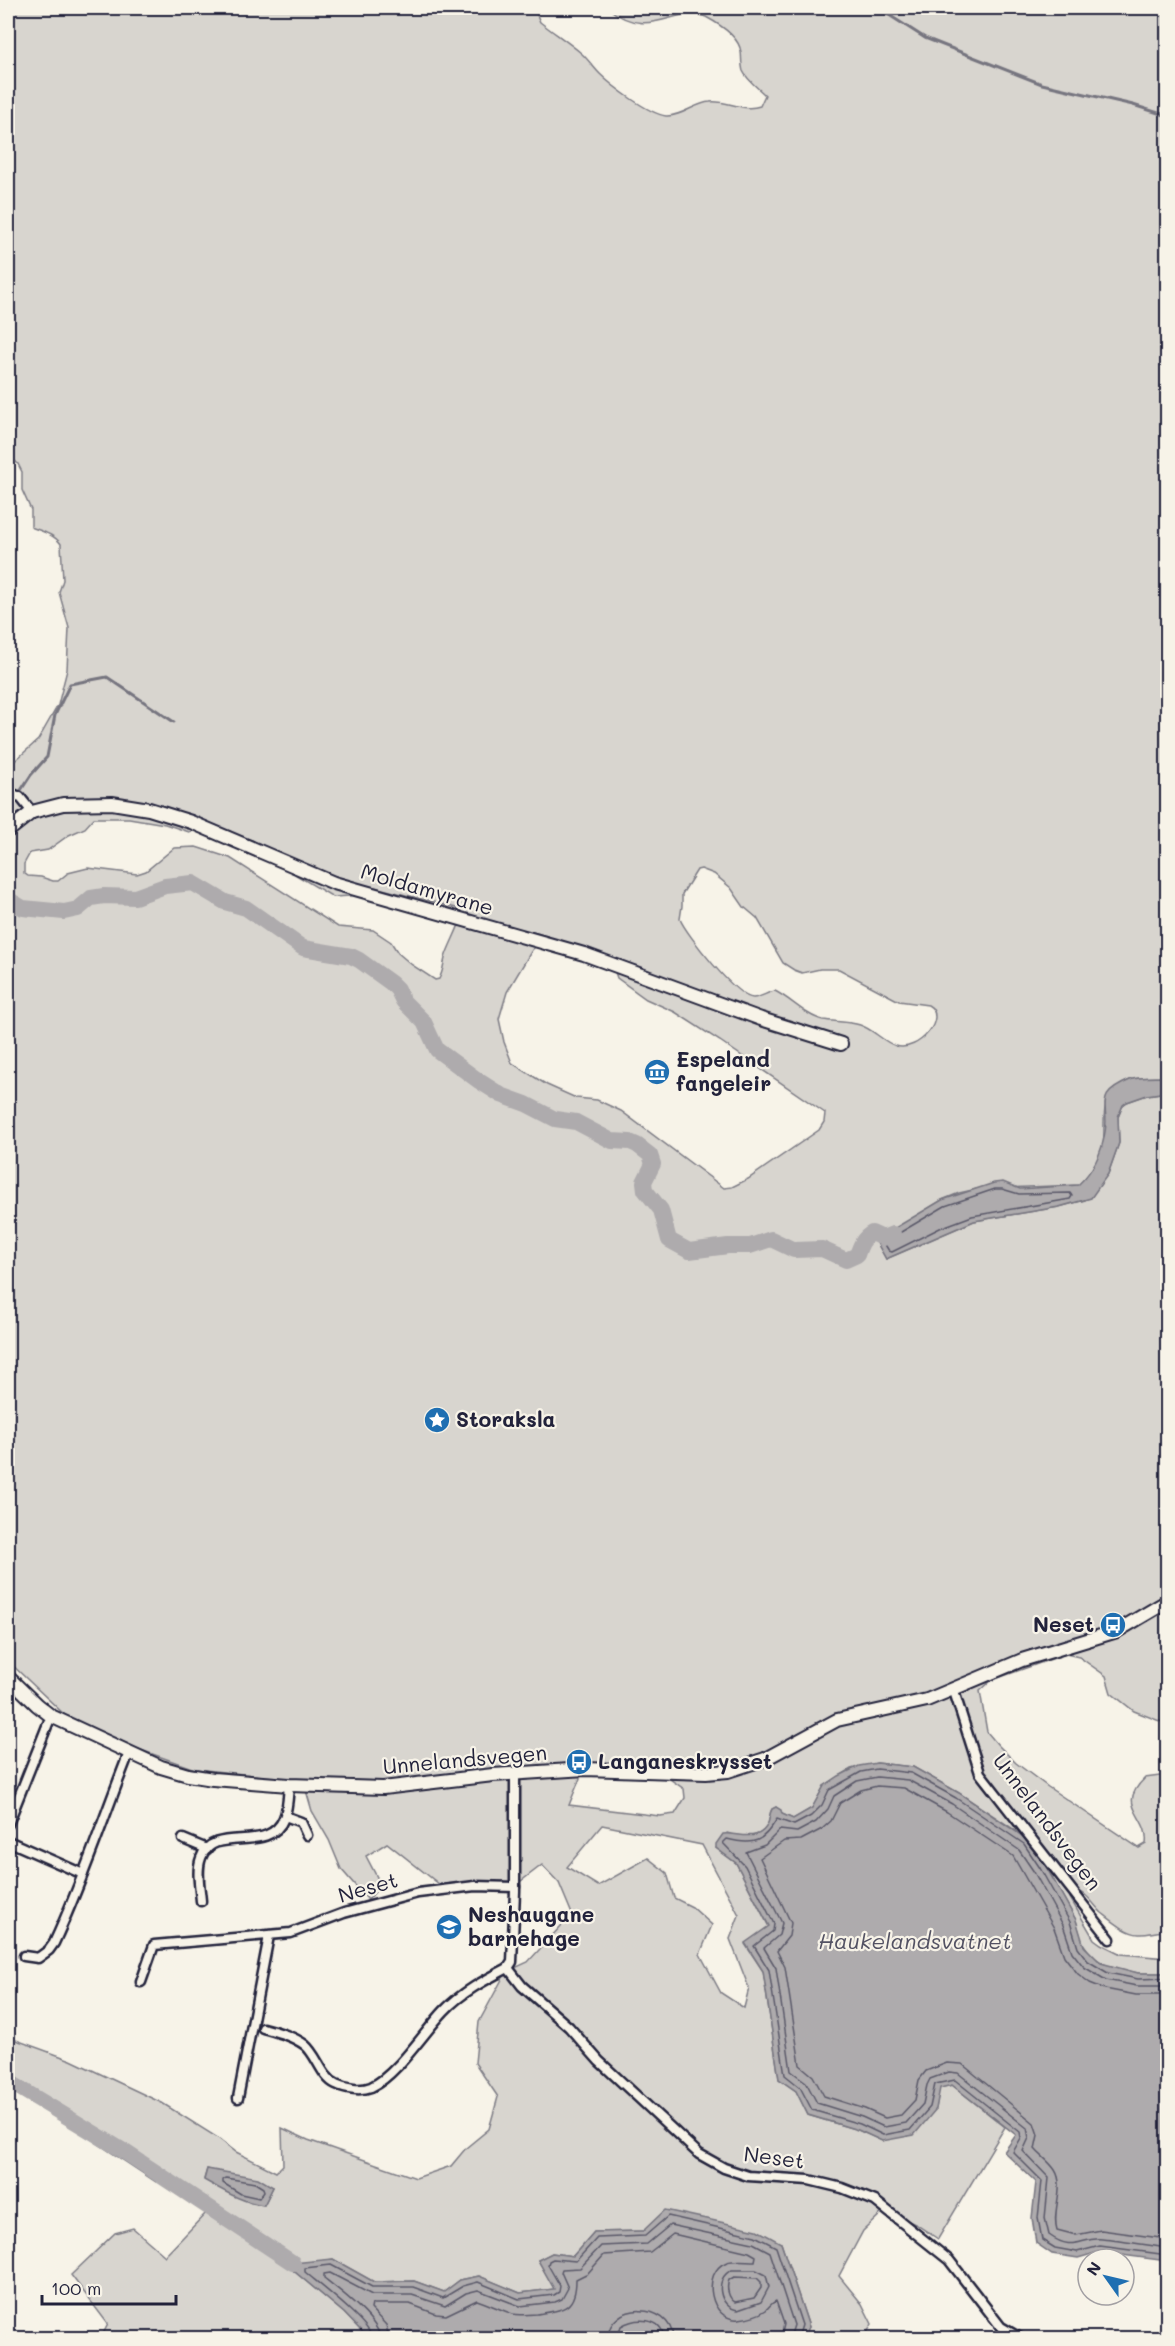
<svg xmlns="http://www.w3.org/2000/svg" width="1175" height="2346" viewBox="0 0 1175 2346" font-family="Mali,sans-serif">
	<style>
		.green { fill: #d8d5cf; stroke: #7d7c85; stroke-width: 1.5; fill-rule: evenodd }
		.water { fill: #aeabad; stroke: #76747f; stroke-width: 1.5 }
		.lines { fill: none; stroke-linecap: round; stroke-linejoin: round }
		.shore { stroke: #5a5969; stroke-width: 1.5 }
		.stream { stroke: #76747f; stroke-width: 3 }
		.river { stroke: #aeabad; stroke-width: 16 }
		.street-casing { stroke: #22223b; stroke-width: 13 }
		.secondary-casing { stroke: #22223b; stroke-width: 16 }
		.street { stroke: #f7f3e8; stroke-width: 8 }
		.secondary { stroke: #f7f3e8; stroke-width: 12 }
		.labels { text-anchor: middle; stroke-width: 4.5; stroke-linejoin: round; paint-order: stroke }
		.street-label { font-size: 21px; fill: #22223b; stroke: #f7f3e8 }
		.poi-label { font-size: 21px; font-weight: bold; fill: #22223b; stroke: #f7f3e8; text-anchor: start }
		.water-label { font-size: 22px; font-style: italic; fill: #535263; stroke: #f7f3e8 }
	</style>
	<rect width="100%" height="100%" fill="#f7f3e8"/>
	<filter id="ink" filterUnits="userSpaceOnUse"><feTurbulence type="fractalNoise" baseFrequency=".0167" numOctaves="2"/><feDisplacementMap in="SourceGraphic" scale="12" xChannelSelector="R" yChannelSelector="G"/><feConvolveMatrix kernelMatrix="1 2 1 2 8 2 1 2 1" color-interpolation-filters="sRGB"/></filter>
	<g filter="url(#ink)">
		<path class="green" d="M8 8H537V15L540 22C554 33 568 42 581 53 588 59 593 67 600 74 612 86 649 114 666 116 681 117 695 103 710 102 728 100 742 112 760 106L765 95C758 88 747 80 743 71 741 65 742 58 741 52 739 36 719 24 706 17 677 3 650 43 608 8H1167V1077C1156 1078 1140 1076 1130 1080 1095 1095 1107 1116 1103 1146 1101 1159 1087 1177 1078 1185L977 1189 959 1193 942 1200 899 1227 881 1234 873 1231 872 1233 886 1259 974 1221 1059 1207 1085 1200 1108 1174 1119 1143 1118 1117 1123 1105 1127 1102 1147 1095 1167 1092V1724L1134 1711 1111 1693 1106 1676 1079 1657 1066 1654 992 1680 980 1691 987 1732 998 1745 1016 1763 1048 1787 1139 1848 1146 1844C1150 1815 1114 1808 1145 1778L1167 1775V1932C1157 1930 1149 1935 1139 1934 1127 1934 1111 1920 1102 1913 1093 1905 1087 1891 1073 1890L1070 1898 1094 1939 1101 1944 1121 1954 1167 1958V1973H1138L1109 1967 1092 1956 1082 1942 1076 1920 1045 1865 1021 1834 959 1793 913 1767 877 1763 851 1769 824 1786 812 1808 793 1819 782 1814 780 1810 776 1807 772 1809C769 1814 770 1819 768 1824 761 1840 741 1837 727 1833L716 1848 736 1863 769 1927 745 1944 763 1971 779 2079 796 2091 808 2115 858 2130 882 2141 936 2109 939 2088 952 2085 1005 2127 938 2239 917 2225 885 2210 863 2231 839 2276 862 2304 872 2324 864 2338H803L809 2327 781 2243 643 2231 594 2232 573 2256 552 2253 538 2260 555 2289 520 2293 479 2276 460 2280 444 2292 414 2281 374 2282 333 2259 289 2267 344 2313 368 2338H101L108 2324 71 2275 115 2233 133 2228 165 2256 207 2212 287 2265 282 2258 207 2199 164 2173 156 2182 58 2117 8 2089V2037L71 2060 162 2103 218 2138 236 2152 276 2172 283 2165 282 2128 308 2140 416 2178 451 2166 466 2148 489 2129 498 2097 475 2063 479 2022 506 1972 528 1962 572 1914 559 1883 542 1865 512 1888 439 1884 387 1843 366 1856 381 1885 368 1900 341 1869 329 1840 312 1811 303 1780 195 1769 124 1744 67 1717 8 1661V767L38 740 58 705 67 670 69 628 59 592 63 580 61 544C54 534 41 531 31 527V510L22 490V472L18 464 8 454ZM94 818H129L165 824 189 832 201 828 252 840 278 855 296 875 333 897 351 896 366 887H375L456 908 463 913C459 928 451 941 446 955 443 963 444 970 439 979L435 980 412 965 398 953 391 942 373 930 338 927 230 858 196 847 174 848 146 871 137 874 88 868 68 873 58 881H53L41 877 28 876 24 873V864L30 853 48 850 69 835 85 828ZM701 869 714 874 731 888 744 907 757 918 783 963 794 970 802 973 820 969H839L899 1001 928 1005C949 1017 918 1053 896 1046 883 1042 873 1029 860 1025 849 1021 835 1022 823 1020 806 1016 791 999 775 991 768 992 760 998 753 998 737 998 686 934 680 919L682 906V894L697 870ZM538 944 613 966 617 978 646 999 675 1012 720 1041 825 1113 824 1122 819 1130 748 1179 732 1187 724 1188 621 1111 597 1100 576 1098 547 1085 512 1063 504 1042 499 1019 507 992 532 950ZM585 1766 670 1775V1779L684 1789 685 1798 675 1814 660 1816 569 1805ZM602 1825 702 1845 739 1915 730 1939 749 1988 744 2008 721 1993 700 1954 712 1925 692 1907 674 1898 667 1873 648 1858 598 1886 567 1867ZM207 2169 273 2187 264 2205 251 2203 204 2179Z"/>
		<g class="water">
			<path d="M1167 1077V1092L1147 1095 1127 1102 1123 1105 1118 1117 1119 1143 1108 1174 1091 1198 1059 1207 974 1221 886 1259 873 1236 872 1231 882 1234 890 1231 942 1200 994 1183 1003 1182 1020 1189 1078 1185C1093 1171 1102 1152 1105 1132 1110 1105 1092 1096 1130 1080 1140 1076 1156 1078 1167 1077Z"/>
			<path d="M877 1763 913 1767 959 1793 1028 1840 1045 1865 1076 1920 1084 1946 1101 1963 1138 1973H1167V2261L1099 2252 1078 2258 1052 2254 1036 2243 1032 2218 1036 2182 1004 2152 1016 2135 952 2085 940 2088 936 2109 914 2135 882 2141 858 2130 808 2115 796 2091 779 2079 763 1971 745 1943 769 1926 736 1863 716 1848V1844L723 1834C738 1832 760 1844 768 1823 770 1819 769 1814 772 1809L776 1807 781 1810 782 1814 793 1819 812 1808 824 1786 839 1776 859 1766Z"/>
			<path d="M207 2169 258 2178 273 2187 264 2205C241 2202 224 2191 204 2180Z"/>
			<polygon points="665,2210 757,2230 781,2243 809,2327 803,2338 659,2338 638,2332 629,2338 368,2338 344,2313 289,2267 293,2263 333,2259 374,2282 414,2281 444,2292 460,2280 479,2276 520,2293 554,2289 538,2260 552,2253 573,2256 594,2232 643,2231"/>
		</g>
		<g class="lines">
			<g class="shore">
				<polygon points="995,1189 1002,1189 1019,1194 1070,1193 1072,1196 1070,1199 1059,1201 972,1216 940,1228 892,1252 889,1251 884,1243 885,1239 901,1232 945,1206"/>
				<path d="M1168 1978 1138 1979 1108 1973 1088 1961 1078 1948 1070 1922 1040 1868 1024 1844 956 1798 911 1773 877 1769 861 1772 829 1790 822 1805 811 1816 794 1825 777 1819C763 1842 754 1846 727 1839L723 1843 745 1866 774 1924 773 1931 754 1946 769 1970 785 2075 800 2087 812 2110 860 2124 883 2135 910 2130 930 2107 935 2084 955 2080 1020 2132 1021 2138 1013 2152 1042 2181 1038 2218 1042 2240 1055 2248 1077 2252 1100 2246 1168 2255"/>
				<path d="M1168 1986H1137L1106 1980 1084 1967 1072 1952 1063 1925 1034 1872 1019 1850 952 1804 908 1780 877 1777 857 1781 834 1796 828 1809 816 1822 797 1832 780 1830 765 1845 746 1852 782 1923 779 1935 764 1948 776 1968 791 2071 806 2082 817 2103 862 2117 884 2127 906 2123 923 2104 927 2085 930 2079 949 2072 958 2073 1027 2128 1029 2138 1023 2151 1049 2178 1045 2218 1049 2235C1074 2253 1080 2237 1102 2239 1124 2241 1146 2245 1168 2248"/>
				<path d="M1168 1995H1136L1105 1989 1090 1983 1078 1974 1064 1956 1054 1928 1013 1856 947 1812 904 1788 877 1786 861 1790 840 1803 831 1821 822 1829 801 1840 784 1841 760 1858 791 1923 789 1936 777 1951 785 1967 800 2065 813 2076 824 2096 865 2109 885 2118 901 2115 915 2100 919 2080 926 2071 947 2063 962 2064 1034 2123 1038 2135 1035 2149C1041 2156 1050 2162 1055 2170 1066 2187 1051 2211 1057 2230L1076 2235 1101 2230 1168 2239"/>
				<polygon points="226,2178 255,2183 263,2188 264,2191 259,2198 241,2194 223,2183 223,2180"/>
				<path d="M732 2270H756L766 2275 769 2287 761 2302 738 2310C719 2308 713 2278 732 2270Z"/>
				<path d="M734 2277 757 2278 761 2282V2288L754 2298 735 2302C728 2298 726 2287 729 2280Z"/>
				<path d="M372 2338C370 2323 319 2284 305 2272V2268L331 2265 372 2287H413L443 2298 463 2286 478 2282 519 2299 554 2295 559 2292 560 2286 548 2265 549 2261 553 2259 576 2261 597 2238 645 2236 668 2216 755 2236 776 2247 802 2325 798 2338"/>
				<path d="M380 2338C379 2320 339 2290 324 2278V2274L330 2273 372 2295H412L445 2306 466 2293 478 2290 520 2306 555 2302 562 2299 568 2288 561 2272 562 2269 580 2268 601 2246 647 2244 670 2225 753 2243 770 2252 794 2325 790 2338"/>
				<path d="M389 2338 386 2325 371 2309 372 2304H410L436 2314 446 2315 477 2300C489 2304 501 2310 513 2314 520 2316 529 2314 537 2314 564 2310 576 2309 576 2279L588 2273 604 2255 650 2252 673 2234 749 2252 756 2256 755 2261C746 2261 736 2259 727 2262 700 2272 710 2322 739 2319 747 2318 759 2315 766 2310 770 2306 771 2303 776 2301L784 2324 781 2338"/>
				<path d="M608 2338C609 2301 671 2302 673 2338"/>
				<path d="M617 2338 621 2326C636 2317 662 2317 664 2338"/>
			</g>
			<g class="stream">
				<polyline points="878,8 925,38 1042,84 1133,105 1168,116"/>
				<polyline points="8,810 31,775 47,757 55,715 70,684 107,677 174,722"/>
			</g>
			<g class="river">
				<path d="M8 899 23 908 64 912 78 909 91 898 104 896 135 897 165 886 193 883 225 902 246 908 303 948 351 956 359 960 391 983 397 989 403 1001 424 1022 437 1050 479 1081 501 1095 526 1104 555 1119 576 1122 612 1141 630 1142 637 1145 650 1155 653 1164 644 1182 645 1190 661 1210 669 1240 689 1251 728 1246H750L771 1239 794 1250 822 1249 846 1260 857 1255C860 1246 863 1238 872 1233L883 1238 893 1234"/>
				<polyline points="8,2081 122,2150 293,2263"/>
			</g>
			<g class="street-casing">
				<g id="street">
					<polyline points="8,792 20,797 32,812"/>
					<polyline points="953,1688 980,1773 1110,1939"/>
					<polyline points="285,1816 301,1822 307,1835"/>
					<polyline points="8,1824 51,1716"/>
					<polyline points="183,1839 207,1849"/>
					<polyline points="8,1841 83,1874"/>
					<path d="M201 1901C200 1888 196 1871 201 1858 213 1823 269 1856 284 1818 288 1808 288 1796 289 1785"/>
					<path d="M24 1956 38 1958 49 1950 54 1943C83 1881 104 1816 129 1753"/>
					<polyline points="508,1968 522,1986 569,2027 599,2061 699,2154 724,2168 748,2176 809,2180 842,2188 875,2201 949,2260 1001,2327 1020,2338"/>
					<polyline points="141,1982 154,1945 291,1933 344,1913 418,1893 475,1886 515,1887"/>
					<path d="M263 2028C277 2032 293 2036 305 2045 317 2055 322 2078 336 2084 346 2089 361 2091 371 2087 396 2076 425 2031 444 2011 462 1992 485 1980 508 1968L512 1962 515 1891V1773"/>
					<polyline points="238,2098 269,1936"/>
				</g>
			</g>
			<g class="secondary-casing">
				<g id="secondary">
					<polyline points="8,831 32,812 63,804 112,803 149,809 191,822 334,883 584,954 761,1019 841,1044"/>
					<polyline points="8,1677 37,1705 51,1716 161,1767 188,1775 213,1779 289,1785 383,1788 493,1775 585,1769 706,1773 728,1771 765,1759 837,1720 927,1700 1022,1660 1117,1631 1168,1601"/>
				</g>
			</g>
			<use href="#street" class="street"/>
			<use href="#secondary" class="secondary"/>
		</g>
	</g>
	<defs>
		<g id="museum-disc" transform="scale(1.35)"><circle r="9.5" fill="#1f6fb2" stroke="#f7f3e8"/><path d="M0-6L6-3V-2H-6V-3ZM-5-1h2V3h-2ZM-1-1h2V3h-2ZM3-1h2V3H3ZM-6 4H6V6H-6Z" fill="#fff"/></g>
		<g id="sight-disc" transform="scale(1.35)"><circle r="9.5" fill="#1f6fb2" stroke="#f7f3e8"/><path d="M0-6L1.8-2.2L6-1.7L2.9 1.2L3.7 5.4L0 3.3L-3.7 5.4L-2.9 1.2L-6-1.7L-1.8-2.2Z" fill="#fff"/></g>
		<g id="bus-disc" transform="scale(1.35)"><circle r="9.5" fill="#1f6fb2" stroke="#f7f3e8"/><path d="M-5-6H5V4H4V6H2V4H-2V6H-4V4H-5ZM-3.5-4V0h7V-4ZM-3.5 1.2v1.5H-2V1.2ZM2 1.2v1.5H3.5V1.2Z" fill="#fff"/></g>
		<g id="school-disc" transform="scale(1.35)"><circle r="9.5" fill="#1f6fb2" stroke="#f7f3e8"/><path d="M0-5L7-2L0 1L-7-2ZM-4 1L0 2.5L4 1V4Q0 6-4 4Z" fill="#fff"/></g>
	</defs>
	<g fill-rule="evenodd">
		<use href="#museum-disc" x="657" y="1072"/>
		<use href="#sight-disc" x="437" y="1420"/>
		<use href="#bus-disc" x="1113" y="1625"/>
		<use href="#bus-disc" x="579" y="1762"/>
		<use href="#school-disc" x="449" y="1927"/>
	</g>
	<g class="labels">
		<g class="street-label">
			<text transform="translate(427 890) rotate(16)" y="7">Moldamyrane</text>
			<text transform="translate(465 1760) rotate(-5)" y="7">Unnelandsvegen</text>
			<text transform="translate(1047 1822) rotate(53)" y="7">Unnelandsvegen</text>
			<text transform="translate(368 1888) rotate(-16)" y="7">Neset</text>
			<text transform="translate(774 2158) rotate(7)" y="7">Neset</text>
		</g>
		<g class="poi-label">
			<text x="676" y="1067">Espeland<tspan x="676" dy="24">fangeleir</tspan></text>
			<text x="456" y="1427">Storaksla</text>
			<text x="1094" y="1632" text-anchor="end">Neset</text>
			<text x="598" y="1769">Langaneskrysset</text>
			<text x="468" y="1922">Neshaugane<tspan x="468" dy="24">barnehage</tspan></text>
		</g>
		<g class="water-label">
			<text x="915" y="1949">Haukelandsvatnet</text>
		</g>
	</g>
	<rect width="1175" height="2346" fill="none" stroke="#f7f3e8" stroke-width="30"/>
	<rect x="15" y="15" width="1145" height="2316" fill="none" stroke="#22223b" stroke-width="2" filter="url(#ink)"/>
	<g transform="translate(1106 2277) rotate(304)"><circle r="28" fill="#f7f3e8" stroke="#a29fa3" stroke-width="1.5"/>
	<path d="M0-4.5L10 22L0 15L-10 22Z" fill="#1f6fb2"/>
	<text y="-9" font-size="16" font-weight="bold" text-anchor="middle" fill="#22223b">N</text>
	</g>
	<path d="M42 2295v9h134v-9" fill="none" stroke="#22223b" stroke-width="3"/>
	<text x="51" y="2295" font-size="18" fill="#22223b" stroke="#f7f3e8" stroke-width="4.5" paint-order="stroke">100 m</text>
</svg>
